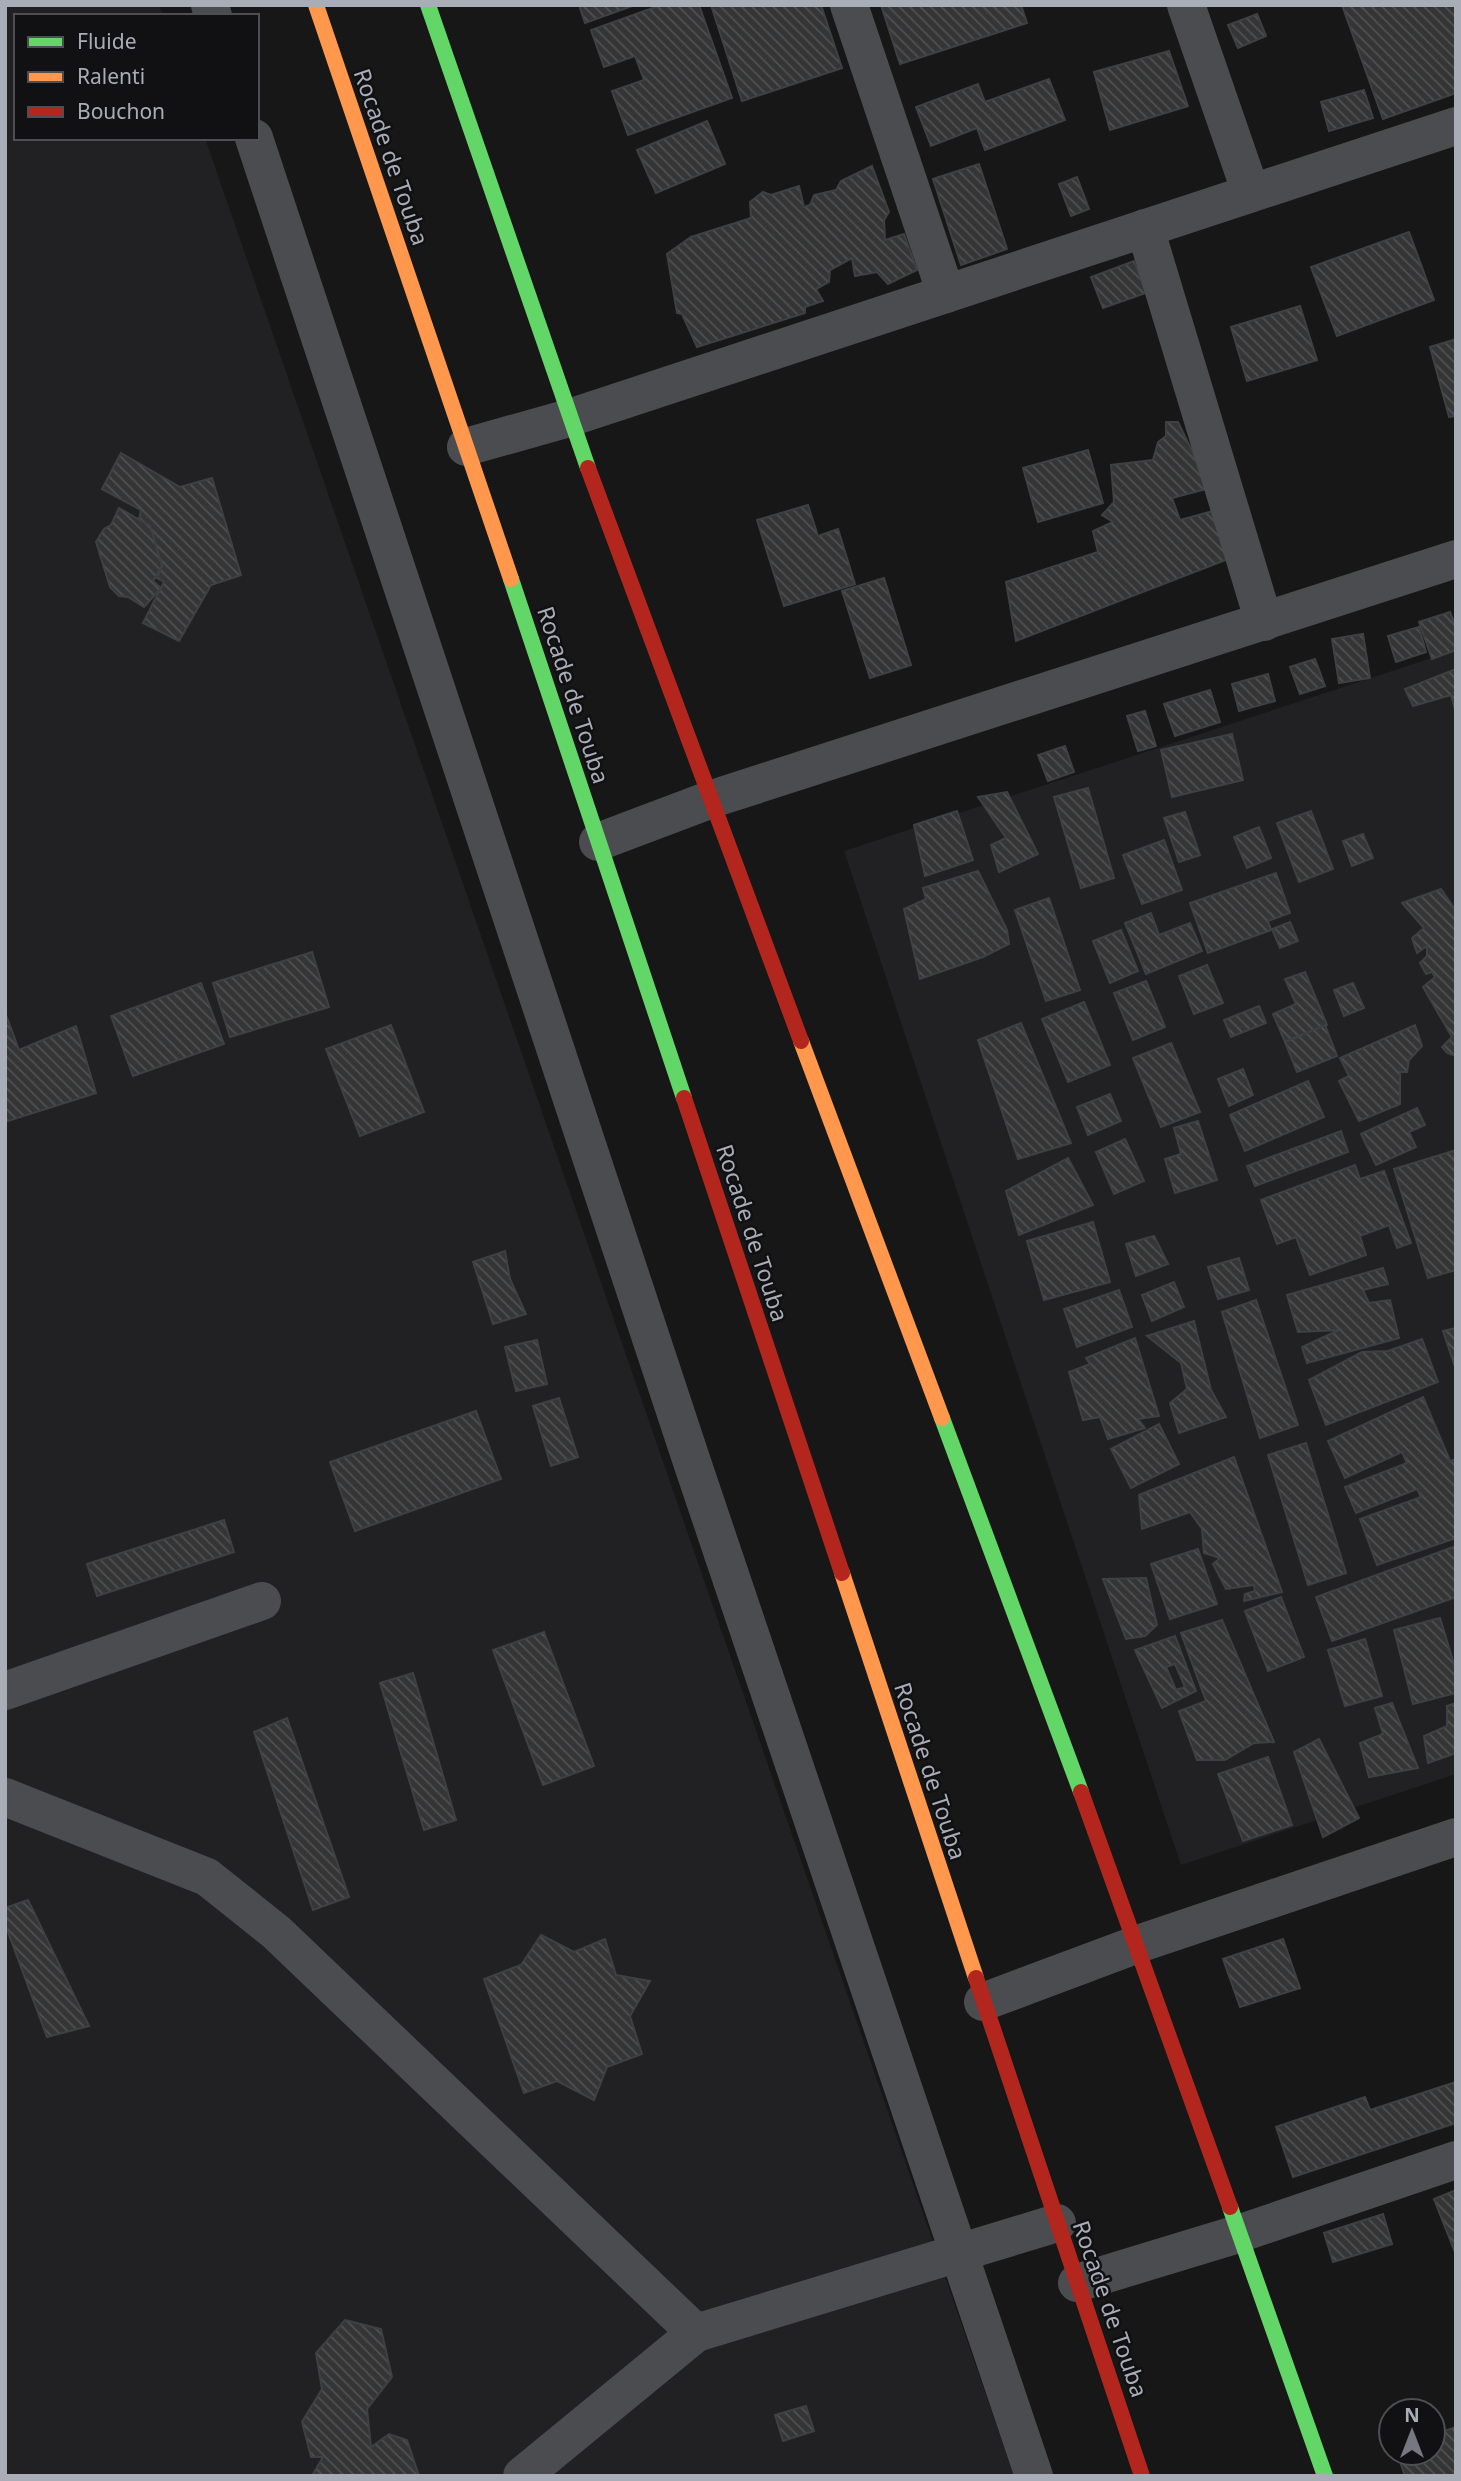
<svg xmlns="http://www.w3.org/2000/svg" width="1461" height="2481" viewBox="0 0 1461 2481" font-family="'Noto Sans',sans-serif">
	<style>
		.built { fill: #212123 }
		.building { fill: url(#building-back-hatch); stroke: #3f4043; stroke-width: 2; fill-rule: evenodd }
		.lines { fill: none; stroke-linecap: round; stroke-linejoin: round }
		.street { stroke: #4b4c50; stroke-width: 38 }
		.fast { stroke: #63d668; stroke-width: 16 }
		.slow { stroke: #ff974d; stroke-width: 16 }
		.jam { stroke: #b3261e; stroke-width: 16 }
		.labels { text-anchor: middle; stroke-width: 5; stroke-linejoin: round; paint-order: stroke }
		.street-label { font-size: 23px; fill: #a8adb8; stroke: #111113 }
	</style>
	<defs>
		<pattern id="building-back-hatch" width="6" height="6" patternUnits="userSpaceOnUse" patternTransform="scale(1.75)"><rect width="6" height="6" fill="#353536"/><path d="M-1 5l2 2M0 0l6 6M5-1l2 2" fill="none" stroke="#4f5051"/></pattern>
	</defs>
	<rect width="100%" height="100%" fill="#171717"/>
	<g class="built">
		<polygon points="5,5 159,5 163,16 16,16 16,138 205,138 1014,2476 5,2476"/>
		<polygon points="1456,650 1456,1774 1181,1865 844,851"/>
	</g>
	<g class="building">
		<polygon points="579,5 635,5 585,23"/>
		<polygon points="661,5 699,5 732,98 628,135 612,91 644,80 635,56 604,67 591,30"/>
		<polygon points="711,5 821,5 842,68 742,101"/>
		<polygon points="881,5 1021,5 1027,23 900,64"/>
		<polygon points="1342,5 1456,5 1456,93 1383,119"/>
		<polygon points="1257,14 1266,36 1238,48 1228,25"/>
		<polygon points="1169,51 1188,106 1110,130 1094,72"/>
		<polygon points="1049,79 1065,120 985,150 977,128 931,146 916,107 978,84 985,102"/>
		<polygon points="1364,90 1373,118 1329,131 1321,102"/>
		<polygon points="707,121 725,164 656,193 637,150"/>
		<polygon points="979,164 1007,249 961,265 933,179"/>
		<polygon points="872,166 889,212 884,220 885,240 904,234 917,270 888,284 877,272 855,276 852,258 830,270 829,282 816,289 823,301 805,307 805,313 697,347 682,314 677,313 667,254 691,237 751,218 750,202 763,192 771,195 799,186 804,207 810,205 814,195 836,190 841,181"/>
		<polygon points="1077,177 1089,209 1071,216 1059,184"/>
		<polygon points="1409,232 1434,300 1337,336 1311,267"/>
		<polygon points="1134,261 1146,293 1103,308 1091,277"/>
		<polygon points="1300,306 1317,360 1247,381 1231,327"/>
		<polygon points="1456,339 1456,416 1449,417 1430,347"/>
		<polygon points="1166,422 1178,422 1210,488 1172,498 1180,520 1213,511 1231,558 1016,641 1006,582 1098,552 1093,531 1113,522 1102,515 1114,502 1111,465 1153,460 1158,442 1166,436"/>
		<polygon points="1088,450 1103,503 1038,522 1023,468"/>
		<polygon points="121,453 180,487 212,478 241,575 211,585 179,641 143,623 164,582 157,578 162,566 150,526 139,519 141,510 102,489"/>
		<polygon points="808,505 818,536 838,529 855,584 784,606 757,520"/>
		<polygon points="119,508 150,526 162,566 153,581 161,588 144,607 128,597 119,596 110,587 96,542 104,529 111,525"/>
		<polygon points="884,578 911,665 870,678 842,591"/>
		<polygon points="1450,612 1456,627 1456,650 1432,659 1419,622"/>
		<polygon points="1419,627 1426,652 1396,662 1388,636"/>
		<polygon points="1363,634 1370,678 1339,683 1332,639"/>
		<polygon points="1315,659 1325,686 1300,694 1290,667"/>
		<polygon points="1456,669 1456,713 1451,695 1413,706 1405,689"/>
		<polygon points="1268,674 1275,701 1239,711 1232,684"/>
		<polygon points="1210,690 1220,722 1175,736 1164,704"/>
		<polygon points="1145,711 1156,746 1138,751 1127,716"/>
		<polygon points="1232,734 1243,780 1172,797 1161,750"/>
		<polygon points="1065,746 1074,772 1048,781 1038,755"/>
		<polygon points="1088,788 1114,878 1081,888 1054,797"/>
		<polygon points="1007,792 1038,854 999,872 991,845 1006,838 978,797"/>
		<polygon points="957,811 973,860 925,876 914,825"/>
		<polygon points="1311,811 1333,869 1299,882 1277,823"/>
		<polygon points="1185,812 1200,855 1179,862 1164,818"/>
		<polygon points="1259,827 1271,858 1247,868 1234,837"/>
		<polygon points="1363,834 1373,858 1352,866 1343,841"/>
		<polygon points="1164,840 1182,890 1142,904 1123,855"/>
		<polygon points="978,871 1007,930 1009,944 983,957 920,979 904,909 926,899 923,888"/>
		<polygon points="1276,873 1290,913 1268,921 1271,930 1208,953 1190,903"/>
		<polygon points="1441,889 1456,911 1456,1056 1447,1053 1442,1047 1452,1037 1423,987 1435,977 1432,972 1426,974 1420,963 1427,956 1427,946 1417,953 1412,938 1424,928 1402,903"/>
		<polygon points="1049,898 1080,990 1046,1001 1015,910"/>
		<polygon points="1151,913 1159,935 1190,923 1202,951 1146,974 1125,923"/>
		<polygon points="1290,922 1298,941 1280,948 1272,929"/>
		<polygon points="1121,930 1138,971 1110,983 1093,941"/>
		<polygon points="312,952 329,1007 230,1037 213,983"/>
		<polygon points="1207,965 1223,1003 1194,1014 1179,976"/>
		<polygon points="1305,972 1327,1025 1285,1042 1273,1014 1296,1004 1285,979"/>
		<polygon points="1146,981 1165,1027 1133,1040 1114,993"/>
		<polygon points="201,983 224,1044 133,1076 111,1016"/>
		<polygon points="1353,983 1364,1008 1344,1016 1334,990"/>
		<polygon points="1084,1002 1110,1065 1068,1082 1042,1019"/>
		<polygon points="1259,1006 1266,1023 1231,1037 1224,1020"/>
		<polygon points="6,1015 19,1050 76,1026 96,1093 5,1122"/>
		<polygon points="1021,1023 1071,1143 1018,1159 978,1040"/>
		<polygon points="391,1025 424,1112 360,1136 326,1049"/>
		<polygon points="1325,1025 1337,1056 1297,1072 1285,1042"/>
		<polygon points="1415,1025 1422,1046 1409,1060 1407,1072 1400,1072 1400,1104 1359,1121 1339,1081 1349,1076 1340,1058"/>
		<polygon points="1171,1043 1200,1112 1161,1127 1133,1058"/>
		<polygon points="1243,1069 1253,1095 1229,1106 1218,1079"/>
		<polygon points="1308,1081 1324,1117 1245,1151 1230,1115"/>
		<polygon points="1110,1094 1121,1121 1088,1135 1077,1107"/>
		<polygon points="1417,1108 1425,1125 1409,1132 1416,1147 1376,1165 1361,1134"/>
		<polygon points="1198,1121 1217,1180 1175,1193 1165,1159 1181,1154 1174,1128"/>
		<polygon points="1341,1131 1348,1152 1255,1186 1247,1166"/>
		<polygon points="1125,1139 1144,1181 1114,1194 1096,1152"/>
		<polygon points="1456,1150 1456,1270 1428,1278 1394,1169"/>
		<polygon points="1068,1158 1093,1205 1019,1235 1006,1191"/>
		<polygon points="1355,1165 1360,1179 1384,1171 1411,1243 1397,1248 1389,1225 1360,1236 1366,1255 1310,1275 1296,1237 1277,1244 1261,1200"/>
		<polygon points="1093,1222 1110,1282 1044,1300 1027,1241"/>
		<polygon points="1154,1236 1168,1264 1136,1276 1126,1244"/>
		<polygon points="505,1251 510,1279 526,1314 493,1324 473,1262"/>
		<polygon points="1239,1258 1249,1290 1218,1299 1208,1267"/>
		<polygon points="1383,1268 1388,1284 1363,1290 1369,1303 1390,1300 1399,1338 1307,1363 1302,1347 1339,1330 1298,1332 1287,1295"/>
		<polygon points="1174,1282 1184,1307 1152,1321 1142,1295"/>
		<polygon points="1119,1290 1132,1327 1077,1347 1064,1309"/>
		<polygon points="1256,1300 1298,1425 1260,1438 1222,1312"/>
		<polygon points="1194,1321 1211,1390 1226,1417 1179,1433 1170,1403 1187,1389 1181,1363 1147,1336"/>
		<polygon points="1456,1328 1456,1370 1443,1331"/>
		<polygon points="1135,1338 1159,1416 1138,1419 1145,1428 1108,1439 1100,1417 1083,1420 1069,1372 1090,1364 1086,1358"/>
		<polygon points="1422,1339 1438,1382 1326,1425 1309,1380 1362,1352 1388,1351"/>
		<polygon points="537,1340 547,1384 516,1391 505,1347"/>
		<polygon points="1423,1397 1450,1461 1456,1459 1456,1538 1377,1565 1360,1519 1421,1497 1417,1489 1356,1513 1345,1487 1407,1463 1402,1452 1345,1478 1328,1441"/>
		<polygon points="559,1398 578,1457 551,1466 533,1406"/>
		<polygon points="476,1411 501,1479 355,1531 330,1462"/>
		<polygon points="1159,1424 1179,1464 1131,1488 1111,1449"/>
		<polygon points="1306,1443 1346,1573 1308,1585 1268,1455"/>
		<polygon points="1234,1457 1282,1592 1244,1601 1245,1594 1255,1591 1254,1585 1226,1589 1213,1564 1220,1558 1204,1553 1202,1529 1190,1512 1142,1529 1139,1495"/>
		<polygon points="224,1520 234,1552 97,1596 87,1564"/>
		<polygon points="1456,1546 1456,1597 1332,1641 1316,1597"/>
		<polygon points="1198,1549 1217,1604 1170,1619 1151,1564"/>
		<polygon points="1146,1578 1157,1625 1145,1636 1126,1639 1103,1579"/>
		<polygon points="1281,1597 1304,1657 1268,1671 1245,1611"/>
		<polygon points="1440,1618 1456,1671 1456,1693 1413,1704 1394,1630"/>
		<polygon points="1222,1620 1274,1742 1254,1743 1225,1760 1197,1760 1179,1711 1206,1701 1181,1633"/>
		<polygon points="544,1632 594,1766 543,1785 493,1650"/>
		<path d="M1175 1636 1196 1691 1162 1708 1135 1650ZM1175 1664 1185 1687 1176 1690 1166 1667Z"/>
		<polygon points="1365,1639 1382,1696 1345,1706 1328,1650"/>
		<polygon points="413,1673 456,1820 424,1830 380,1683"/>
		<polygon points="1392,1703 1418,1768 1369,1777 1360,1743 1383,1734 1375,1708"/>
		<polygon points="1456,1703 1456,1753 1428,1763 1424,1736 1447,1726 1447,1706"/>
		<polygon points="287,1718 349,1897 313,1910 254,1732"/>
		<polygon points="1319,1739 1359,1818 1323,1837 1294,1752"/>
		<polygon points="1268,1757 1292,1825 1243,1841 1218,1774"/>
		<polygon points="28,1900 89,2026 47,2037 5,1924 5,1908"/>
		<polygon points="541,1935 574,1952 605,1939 616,1975 650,1981 630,2016 642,2054 607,2067 594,2100 557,2081 524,2093 484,1979 521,1965"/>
		<polygon points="1283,1939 1300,1988 1240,2007 1223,1959"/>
		<polygon points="1456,2082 1456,2123 1293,2177 1276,2127 1365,2097 1370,2110"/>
		<polygon points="1456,2190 1456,2255 1434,2199"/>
		<polygon points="1383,2214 1392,2244 1333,2262 1324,2233"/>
		<polygon points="345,2320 381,2329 392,2377 367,2409 371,2447 389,2434 407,2440 419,2476 312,2476 323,2457 311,2457 302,2422 322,2389 316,2353"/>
		<polygon points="806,2406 814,2431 783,2441 775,2415"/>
		<polygon points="1456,2427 1456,2476 1405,2476 1397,2453 1433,2453 1433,2435"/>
	</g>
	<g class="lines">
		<g class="street">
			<polyline points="210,5 213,16"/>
			<polyline points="849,5 946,294"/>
			<polyline points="1186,5 1251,193"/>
			<polyline points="254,138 692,1462 1034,2476"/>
			<polyline points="1145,228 1264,622"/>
			<polyline points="466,447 569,418 1456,126"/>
			<polyline points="598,842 712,799 1456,559"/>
			<polyline points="5,1691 262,1601"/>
			<polyline points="5,1797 207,1877 276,1932 696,2333"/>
			<polyline points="983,2002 1138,1944 1456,1837"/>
			<polyline points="1077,2283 1238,2234 1456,2160"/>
			<polyline points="522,2476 696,2333 1057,2223"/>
		</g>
		<g class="fast">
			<polyline points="428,5 588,468"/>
			<polyline points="511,579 684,1098"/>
			<polyline points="942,1418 1081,1792"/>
			<polyline points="1230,2207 1325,2476"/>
		</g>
		<g class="slow">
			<polyline points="316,5 511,579"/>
			<polyline points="801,1041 942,1418"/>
			<polyline points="842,1573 976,1978"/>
		</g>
		<g class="jam">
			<polyline points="588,468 801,1041"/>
			<polyline points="684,1098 842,1573"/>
			<polyline points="1081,1792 1230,2207"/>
			<polyline points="976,1978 1142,2476"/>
		</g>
	</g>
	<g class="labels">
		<g class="street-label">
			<text transform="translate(391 157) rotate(71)" y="8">Rocade de Touba</text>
			<text transform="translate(573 695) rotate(72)" y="8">Rocade de Touba</text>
			<text transform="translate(752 1233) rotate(72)" y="8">Rocade de Touba</text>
			<text transform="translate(930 1771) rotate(72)" y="8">Rocade de Touba</text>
			<text transform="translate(1110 2309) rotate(71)" y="8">Rocade de Touba</text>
		</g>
	</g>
	<rect width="1461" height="2481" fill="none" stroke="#a8adb8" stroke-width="14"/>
	<rect x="14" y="14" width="245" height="126" fill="#111113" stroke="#4d4f55" stroke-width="2"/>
	<rect x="28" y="37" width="35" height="10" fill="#63d668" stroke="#4d4f55" stroke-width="2"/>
	<text x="77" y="49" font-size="21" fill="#a8adb8">Fluide</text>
	<rect x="28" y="72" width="35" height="10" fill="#ff974d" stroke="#4d4f55" stroke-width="2"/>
	<text x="77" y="84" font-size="21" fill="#a8adb8">Ralenti</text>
	<rect x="28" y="107" width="35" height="10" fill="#b3261e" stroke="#4d4f55" stroke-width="2"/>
	<text x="77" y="119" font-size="21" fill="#a8adb8">Bouchon</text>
	<g transform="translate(1412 2432)"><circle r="33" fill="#111113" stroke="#4d4f55" stroke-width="2"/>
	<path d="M0-5L12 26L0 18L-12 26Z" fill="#757880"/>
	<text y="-10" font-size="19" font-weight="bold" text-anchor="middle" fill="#a8adb8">N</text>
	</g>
</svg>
